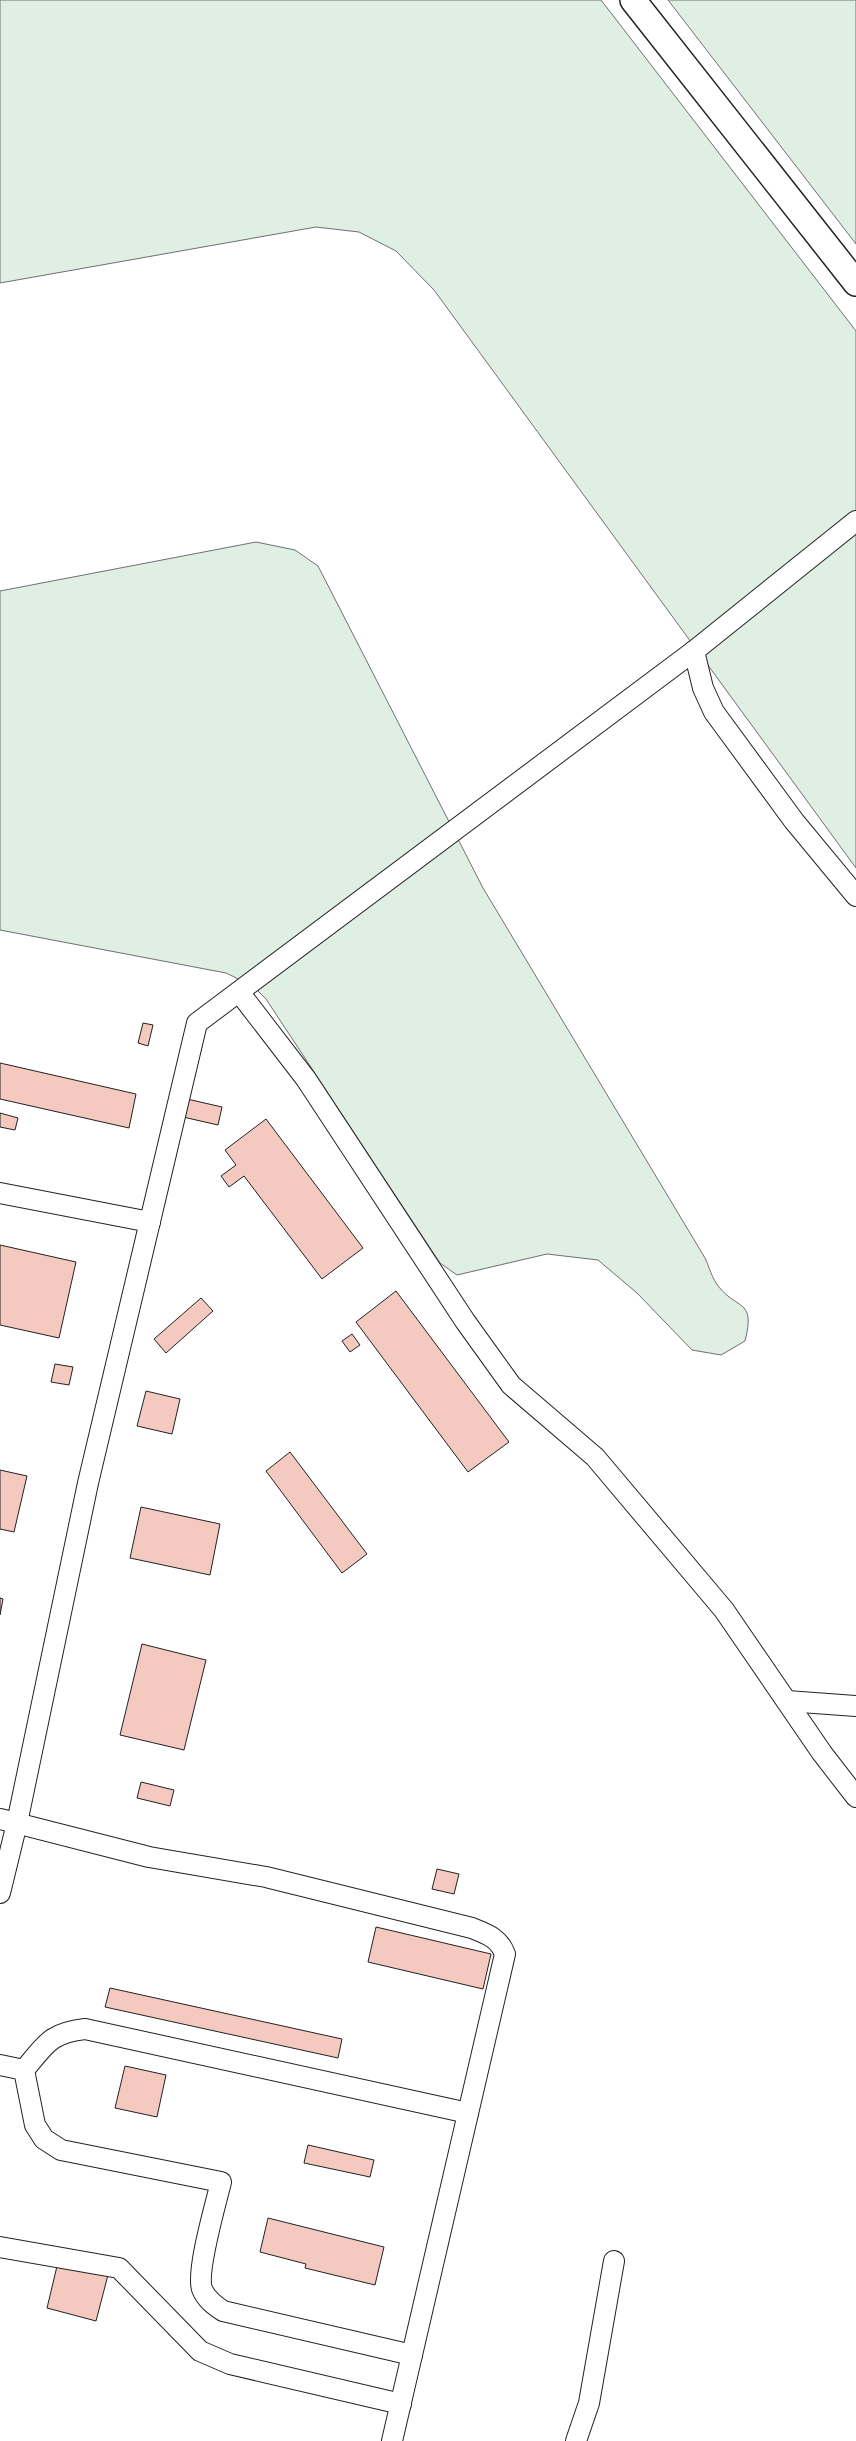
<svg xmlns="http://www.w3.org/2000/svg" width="856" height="2441" viewBox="0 0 856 2441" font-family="'Nunito Sans',sans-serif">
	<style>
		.green { fill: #e0efe3; stroke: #6f6f6f }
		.building { fill: #f3c9c0; stroke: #222 }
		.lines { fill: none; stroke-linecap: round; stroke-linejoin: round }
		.minor-casing { stroke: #222; stroke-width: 22 }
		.major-casing { stroke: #222; stroke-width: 28 }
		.minor { stroke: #fff; stroke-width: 20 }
		.major { stroke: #fff; stroke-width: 25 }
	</style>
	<rect width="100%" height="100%" fill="#fff"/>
	<g class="green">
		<polygon points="0,0 601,0 856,331 856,868 434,290 396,251 359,232 316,227 0,283"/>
		<polygon points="668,0 856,0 856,244"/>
		<path d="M256 542 295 550 318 566 483 888 705 1258C709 1266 712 1279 719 1287 737 1310 756 1299 745 1341L721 1355 692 1350 637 1293 598 1260 547 1254 457 1275 440 1263 266 999 253 986 226 973 0 930V591Z"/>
	</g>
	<g class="building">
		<polygon points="143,1023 153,1025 148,1046 138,1043"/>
		<polygon points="0,1063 136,1094 129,1128 0,1099"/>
		<polygon points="187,1099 222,1107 218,1125 183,1117"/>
		<polygon points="0,1113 18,1118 15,1130 0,1127"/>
		<polygon points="266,1119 363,1248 322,1279 244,1176 229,1187 221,1176 236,1165 225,1150"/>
		<polygon points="0,1245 76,1262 59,1338 0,1325"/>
		<polygon points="396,1291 509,1442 468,1472 356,1322"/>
		<polygon points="201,1298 213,1311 166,1353 154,1339"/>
		<polygon points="352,1334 360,1345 350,1352 342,1341"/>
		<polygon points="55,1364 73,1367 69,1385 51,1382"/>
		<polygon points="146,1391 180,1399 172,1434 137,1426"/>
		<polygon points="290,1452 367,1554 342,1573 266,1471"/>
		<polygon points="0,1470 27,1476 14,1532 0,1529"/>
		<polygon points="141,1507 220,1524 210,1575 130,1558"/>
		<polygon points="0,1598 3,1599 0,1615"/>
		<polygon points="142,1644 206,1660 184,1750 120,1735"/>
		<polygon points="141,1782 174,1790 170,1806 137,1798"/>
		<polygon points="437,1869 459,1874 454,1894 432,1889"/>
		<polygon points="376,1927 491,1954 483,1989 368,1962"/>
		<polygon points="110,1988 342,2039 338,2058 105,2007"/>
		<polygon points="125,2066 166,2075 157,2117 115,2108"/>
		<polygon points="308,2145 374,2160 370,2177 304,2163"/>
		<polygon points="268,2218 384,2247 375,2285 305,2268 306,2264 260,2252"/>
		<polygon points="58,2262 108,2275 96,2321 47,2308"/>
	</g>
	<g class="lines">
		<g class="minor-casing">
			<g id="minor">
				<polyline points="694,651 703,688 714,712 794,821 856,896"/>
				<polyline points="239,992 306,1079 465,1321 511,1385 595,1457 724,1610 822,1753 856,1797"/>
				<polyline points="0,1193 150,1222"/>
				<polyline points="787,1701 856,1706"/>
				<path d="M0 1819 149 1857 266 1877 472 1928C487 1934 499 1938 505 1954L392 2441"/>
				<polyline points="0,1893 17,1823 88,1483 197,1023 694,651 856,521"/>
				<path d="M0 2065 24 2070 35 2125 44 2139 61 2150 221 2182C216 2203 196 2271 202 2289 206 2299 214 2305 223 2311L412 2355"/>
				<path d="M24 2070C46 2044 50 2033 85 2029L468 2113"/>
				<polyline points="0,2247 119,2268 200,2351 230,2364 401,2404"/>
				<polyline points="576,2441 589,2403 614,2261"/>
			</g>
		</g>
		<g class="major-casing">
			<polyline id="major" points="633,0 856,283"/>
		</g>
		<use href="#minor" class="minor"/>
		<use href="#major" class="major"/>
	</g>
</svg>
